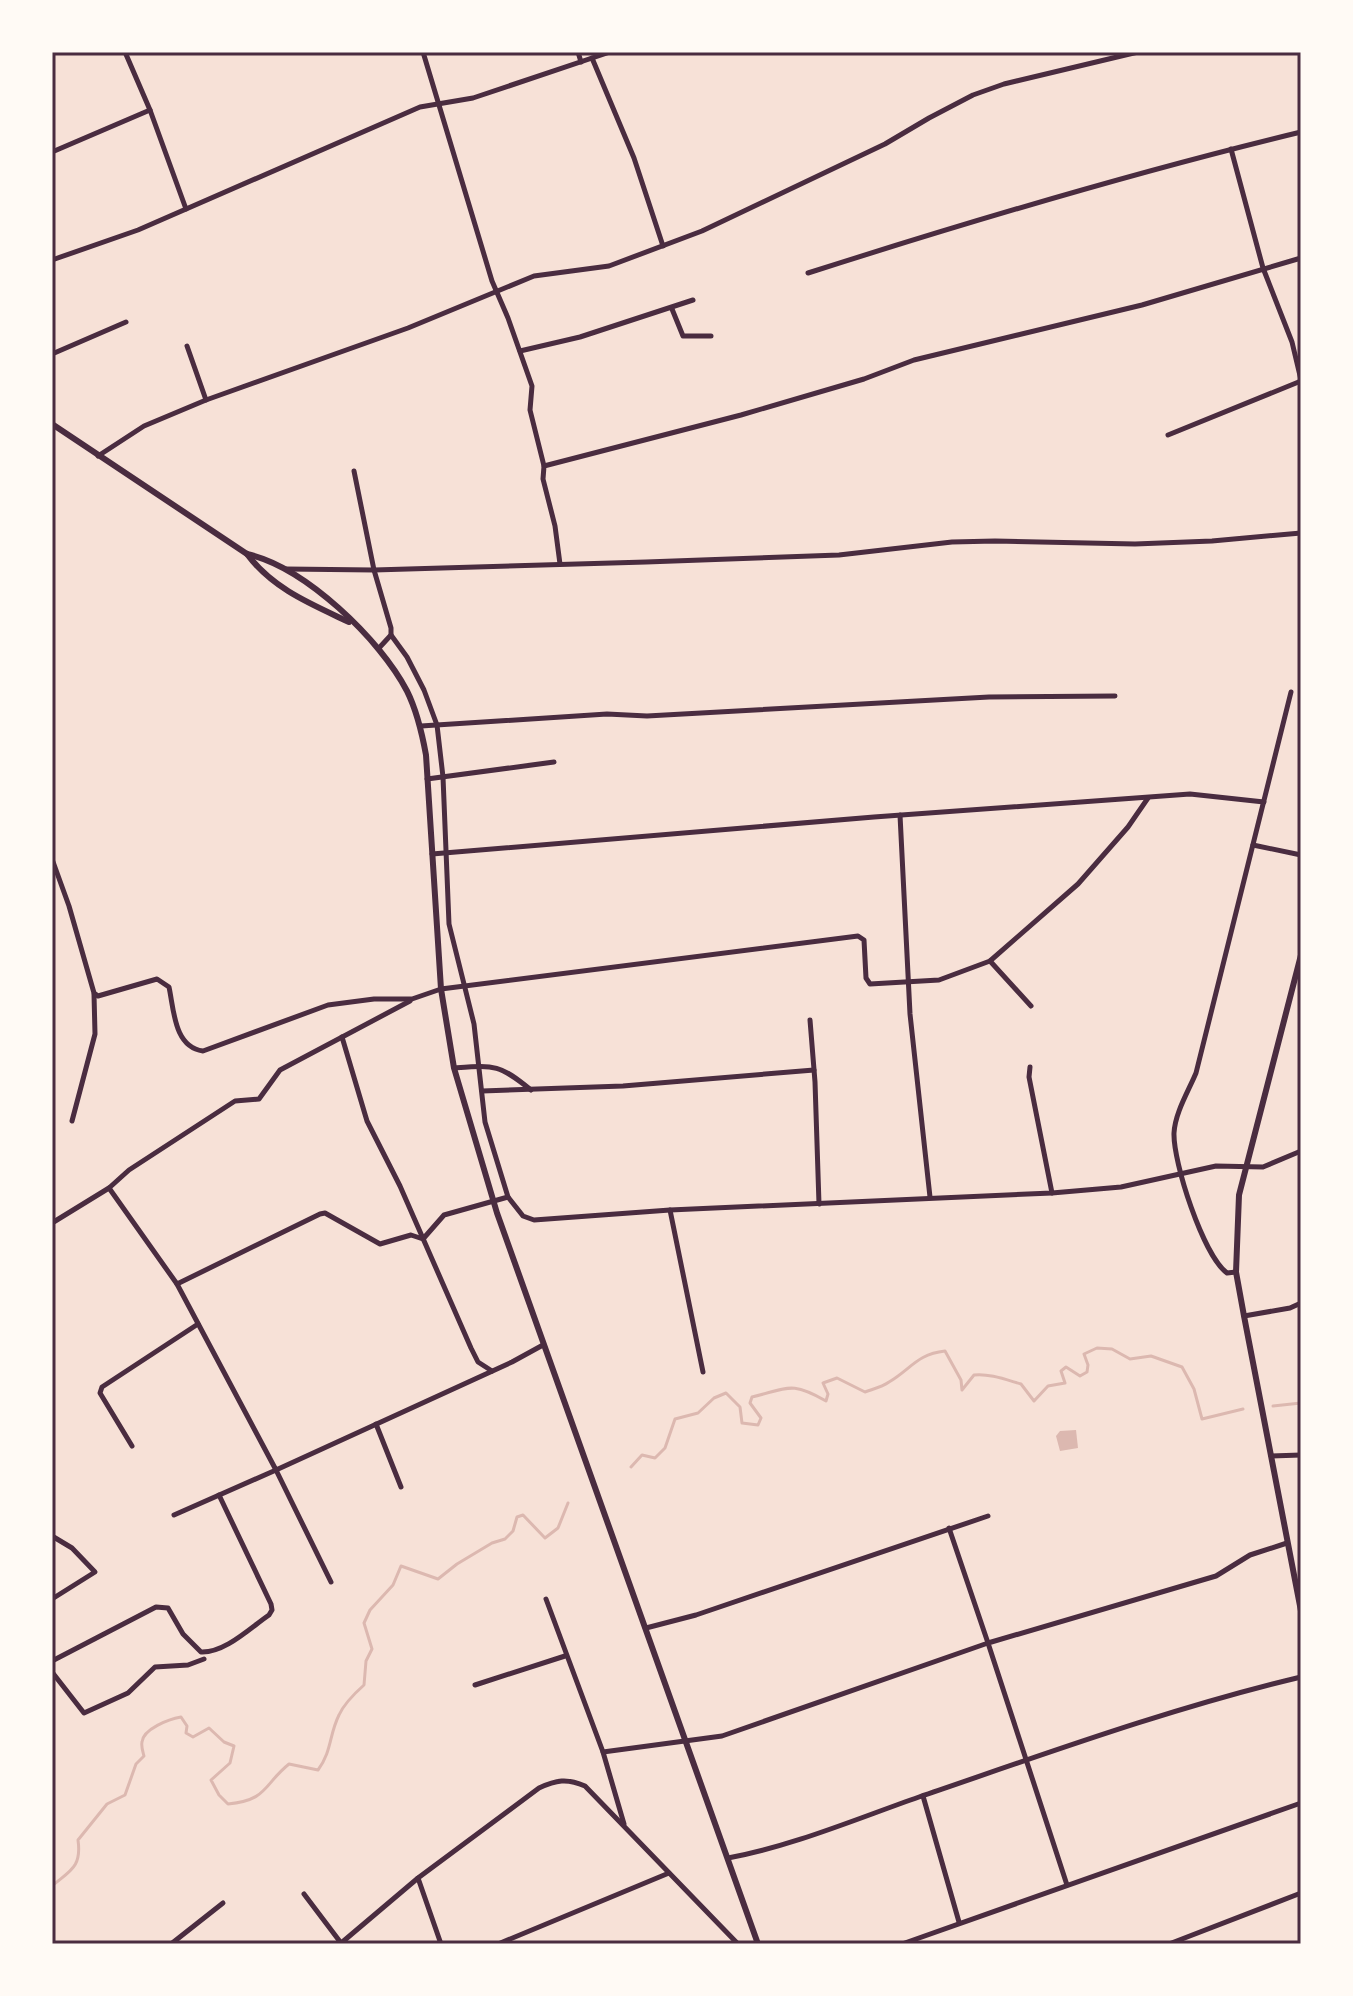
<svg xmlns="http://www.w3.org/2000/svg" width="1353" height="1996" viewBox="0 0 1353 1996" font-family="'Asap Condensed',sans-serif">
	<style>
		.water { fill: #dcb8b0 }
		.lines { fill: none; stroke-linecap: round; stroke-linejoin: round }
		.stream { stroke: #dcb8b0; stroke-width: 3 }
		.minor { stroke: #4a2c40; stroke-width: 5 }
		.tertiary { stroke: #4a2c40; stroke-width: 6 }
		.neatline { fill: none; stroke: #4a2c40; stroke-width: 3 }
	</style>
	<rect width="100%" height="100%" fill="#f7e1d7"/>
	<polygon class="water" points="1076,1430 1078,1448 1060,1451 1056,1436 1060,1431"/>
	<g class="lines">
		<g class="stream">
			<polyline points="1273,1406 1301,1403"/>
			<path d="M631 1467 642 1455 655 1458 665 1448 675 1419 698 1413 714 1398 726 1393 740 1407 742 1423 758 1425 761 1418 750 1403 752 1397C789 1388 791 1381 826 1401L828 1394 823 1383 837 1378 865 1392C873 1389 882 1387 889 1382 911 1369 917 1354 945 1351L961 1380 962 1390 974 1375C988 1373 1007 1380 1021 1384L1034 1401 1048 1386 1065 1383 1061 1371 1066 1367 1080 1376 1087 1372 1088 1365 1084 1354 1097 1348 1112 1349 1130 1359 1151 1356 1182 1367 1194 1389 1202 1419 1243 1409"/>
			<path d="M52 1886C69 1871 82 1868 78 1840L107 1804 125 1795 136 1764 144 1756C143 1752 141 1747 142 1742 143 1729 169 1719 181 1717L187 1726 186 1733 193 1737 209 1728 224 1742 234 1746 230 1763 211 1780 219 1795 228 1804C268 1800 263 1785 289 1764L318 1770C332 1751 329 1735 339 1715 344 1704 355 1693 364 1685L366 1661 372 1649 364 1623 370 1610 393 1585 401 1566 438 1579 457 1564 492 1543 505 1539 513 1531 517 1517 523 1515 545 1538 558 1528 568 1503"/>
		</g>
		<g class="minor">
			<polyline points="125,52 150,110 186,209"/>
			<polyline points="423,52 492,281 508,318 532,386 530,410 544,466"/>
			<polyline points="578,52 581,62"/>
			<polyline points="592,58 634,158 663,246"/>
			<polyline points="1231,149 1263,268 1292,342 1301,380"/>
			<polyline points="52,152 150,110"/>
			<polyline points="52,260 138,230 420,107 473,98 610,52"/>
			<path d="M808 273C971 221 1135 172 1301 132"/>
			<polyline points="672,309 683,336 711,336"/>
			<polyline points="187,346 206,400"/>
			<polyline points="520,351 580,337 693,300"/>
			<polyline points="52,354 126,322"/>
			<polyline points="1168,435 1301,381"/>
			<polyline points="98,456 144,426 206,400 408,328 534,276 609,266 702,231 885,144 929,118 973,95 1004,84 1138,52"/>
			<polyline points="354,471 374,570 391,628 391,635 379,648"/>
			<polyline points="560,564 555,526 543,479 544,466 741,415 864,379 914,360 1142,305 1301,258"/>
			<polyline points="286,569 374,570 646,562 839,555 952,542 995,541 1135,544 1212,541 1301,533"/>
			<polyline points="391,635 407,657 424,690 437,725 443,777 449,924 474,1024 485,1122 508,1197"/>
			<polyline points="421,726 607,714 647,716 989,697 1115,696"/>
			<polyline points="427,779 554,762"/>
			<polyline points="900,815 910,1014 930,1197"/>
			<polyline points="1253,845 1301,855"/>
			<polyline points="432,854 874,817 1190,794 1264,802"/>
			<path d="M52 859 69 906 94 993 98 996 157 979 169 987C174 1010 174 1047 203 1051L328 1005 374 999H412L441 989 858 936 864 940 866 978 870 984 939 980 990 961 1078 884 1128 827 1148 798"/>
			<polyline points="990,961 1031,1006"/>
			<polyline points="810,1020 815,1082 819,1204"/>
			<polyline points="342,1037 367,1121 400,1186 471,1348 478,1362 492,1371"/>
			<polyline points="1030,1067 1029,1077 1052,1193"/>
			<path d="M454 1068C495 1065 499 1064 531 1090"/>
			<polyline points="482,1091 623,1086 814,1070"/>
			<polyline points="72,1121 95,1034 94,994"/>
			<polyline points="109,1188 177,1284 320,1214 325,1213 380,1244 411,1235 423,1239 444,1215 508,1197 523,1216 534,1220 670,1210 1052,1193 1121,1187 1216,1166 1263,1167 1301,1151"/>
			<polyline points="670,1210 703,1372"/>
			<polyline points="52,1223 109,1188 129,1170 235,1101 259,1099 280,1070 410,1001"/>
			<path d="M1236 1272 1227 1273C1203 1255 1173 1162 1174 1133 1175 1113 1188 1092 1196 1073L1291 692"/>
			<polyline points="177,1284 276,1470 512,1362 543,1345"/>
			<polyline points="1244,1316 1290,1308 1301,1303"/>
			<polyline points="376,1424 401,1487"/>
			<polyline points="132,1446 100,1393 102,1387 198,1324"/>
			<polyline points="1271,1456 1301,1455"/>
			<polyline points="174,1515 276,1470 331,1582"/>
			<polyline points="52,1536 72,1548 95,1572 52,1599"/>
			<polyline points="546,1599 603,1752 624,1824"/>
			<polyline points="646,1628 696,1615 988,1516"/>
			<path d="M52 1661 156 1607 168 1608 183 1634 201 1652C225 1653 250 1628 269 1615L272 1610 271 1604 219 1495"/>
			<polyline points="52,1672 84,1713 128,1693 155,1667 188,1665 204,1659"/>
			<polyline points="475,1685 565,1656"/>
			<polyline points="603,1752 722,1736 988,1643 949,1528"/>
			<polyline points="923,1796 959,1922"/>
			<path d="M728 1858C793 1846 856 1819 919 1797 1045 1754 1171 1708 1301 1677"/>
			<polyline points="418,1878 441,1944"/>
			<polyline points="1067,1885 988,1643 1216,1576 1250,1555 1287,1543"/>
			<polyline points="304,1894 341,1943"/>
			<polyline points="171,1944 223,1903"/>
			<path d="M340 1944 418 1878 539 1788C556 1780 567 1778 585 1786L738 1944"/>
			<polyline points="498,1944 669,1873"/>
			<polyline points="902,1944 1301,1803"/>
			<polyline points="1169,1944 1301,1893"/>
		</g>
		<g class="tertiary">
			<path d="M52 424 247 554C305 567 380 639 407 691 417 711 422 733 426 755L441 989 454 1068 497 1213 758 1944"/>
			<path d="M247 554C273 589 311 604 349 622"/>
			<polyline points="1301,955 1239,1195 1236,1272 1244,1316 1301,1611"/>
		</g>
	</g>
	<rect width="1353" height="1996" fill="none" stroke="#fffaf5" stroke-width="108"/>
	<rect x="54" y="54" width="1245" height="1888" class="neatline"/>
</svg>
